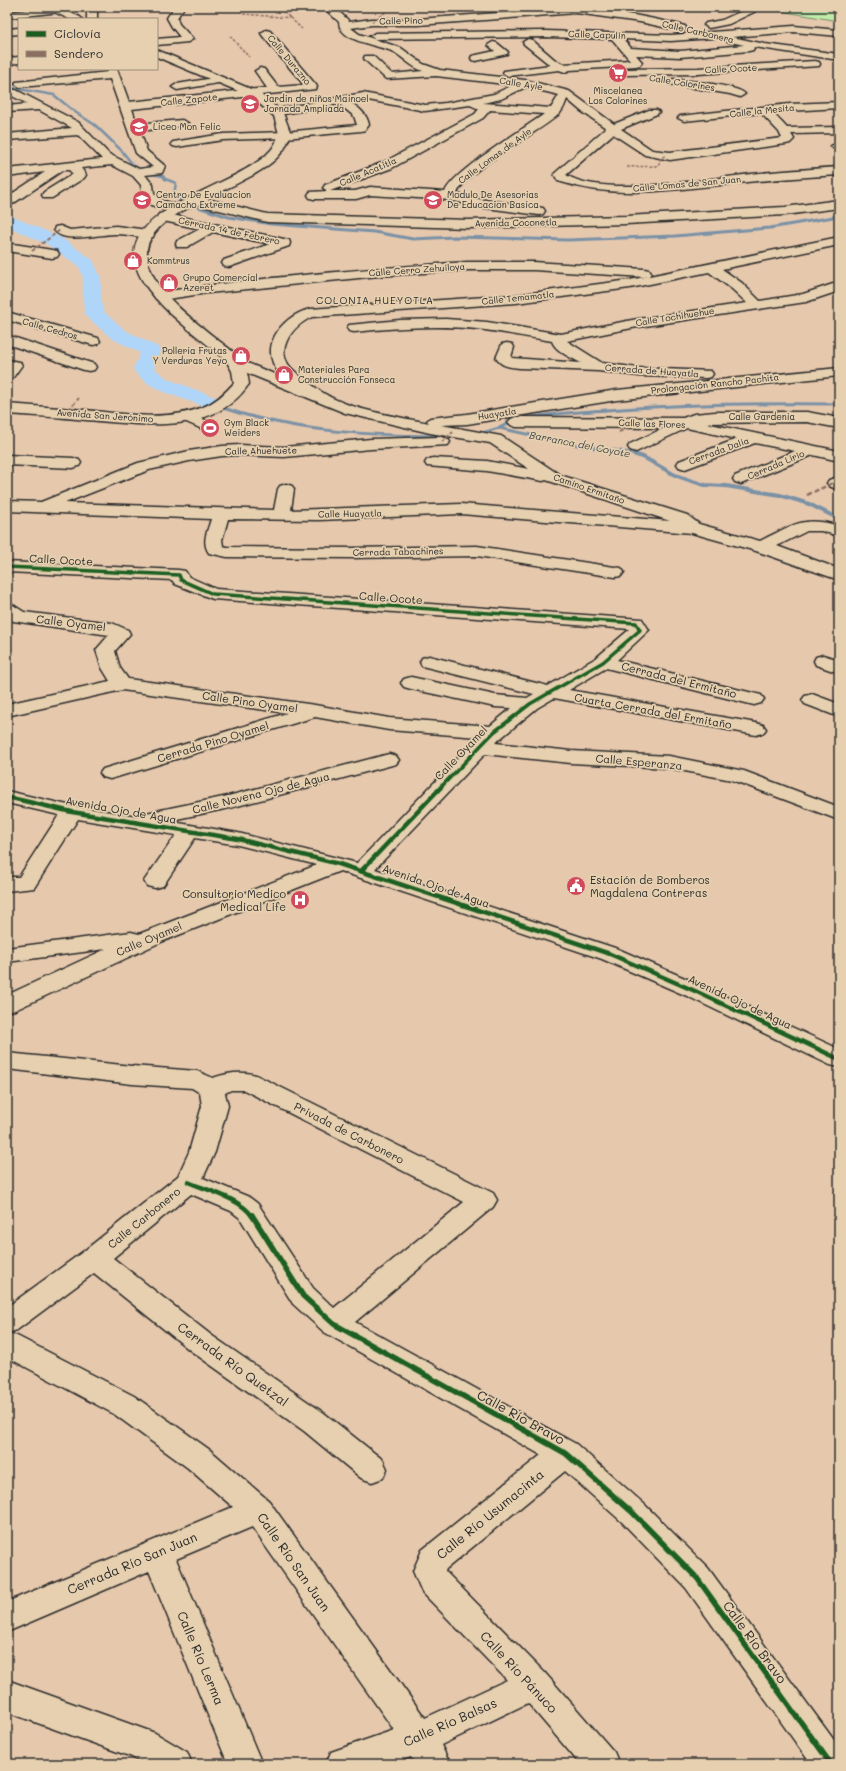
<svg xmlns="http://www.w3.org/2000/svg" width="846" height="1771" viewBox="0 0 846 1771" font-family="Mali,sans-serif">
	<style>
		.green { fill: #c0eca9; stroke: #768c6a }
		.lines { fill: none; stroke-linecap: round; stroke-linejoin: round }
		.stream-far2 { stroke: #7a91a6; stroke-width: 2.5 }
		.stream-far1 { stroke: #7a91a6; stroke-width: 3 }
		.stream { stroke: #7a91a6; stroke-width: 4 }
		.river { fill: #afd5f8; fill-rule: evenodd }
		.minor-casing { stroke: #2b2b2b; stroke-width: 3 }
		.major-casing { stroke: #2b2b2b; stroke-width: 3 }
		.minor { fill: #e6d0af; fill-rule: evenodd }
		.major { fill: #e6d0af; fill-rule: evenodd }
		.quiet-far2 { stroke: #8d6e63; stroke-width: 1.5; stroke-dasharray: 3 1.5; stroke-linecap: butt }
		.quiet-far1 { stroke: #8d6e63; stroke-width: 2; stroke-dasharray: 4 2; stroke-linecap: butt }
		.quiet { stroke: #8d6e63; stroke-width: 2.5; stroke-dasharray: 5 2.5; stroke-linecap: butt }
		.cycleway-far2-casing { stroke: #e6d0af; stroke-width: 5.5 }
		.cycleway-far1-casing { stroke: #e6d0af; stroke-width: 7 }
		.cycleway-casing { stroke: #e6d0af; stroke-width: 8 }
		.cycleway-far2 { stroke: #1b5e20; stroke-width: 3.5 }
		.cycleway-far1 { stroke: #1b5e20; stroke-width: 4.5 }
		.cycleway { stroke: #1b5e20; stroke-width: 5.5 }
		.labels { text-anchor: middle; stroke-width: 3.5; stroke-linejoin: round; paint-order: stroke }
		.far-street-label { font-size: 9px; fill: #2b2b2b; stroke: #e6d0af }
		.far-poi-label { font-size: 9px; fill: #2b2b2b; stroke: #e6d0af; text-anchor: start }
		.far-neighbourhood-label { font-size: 10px; letter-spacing: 1px; fill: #2b2b2b; stroke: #e6d0af }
		.far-water-label { font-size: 10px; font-style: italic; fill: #3f444a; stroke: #e6d0af }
		.street-label { font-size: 11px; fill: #2b2b2b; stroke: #e6d0af }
		.poi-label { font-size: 11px; fill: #2b2b2b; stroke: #e6d0af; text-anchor: start }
		.near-street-label { font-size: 13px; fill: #2b2b2b; stroke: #e6d0af }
	</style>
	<rect width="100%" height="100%" fill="#e6c8ad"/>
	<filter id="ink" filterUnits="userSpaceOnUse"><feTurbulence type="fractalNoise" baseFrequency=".025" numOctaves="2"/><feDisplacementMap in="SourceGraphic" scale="8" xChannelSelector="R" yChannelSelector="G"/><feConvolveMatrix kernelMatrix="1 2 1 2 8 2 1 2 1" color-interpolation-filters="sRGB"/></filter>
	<g filter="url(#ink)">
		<polygon class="green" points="756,7 839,7 839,21"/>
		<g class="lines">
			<g class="stream-far2">
				<polyline points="7,87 54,95 75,112 95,125 122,151 133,165 142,170"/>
				<polyline points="151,174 163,176 165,179 176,183 174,194 177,199"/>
			</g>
			<g class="stream-far1">
				<polyline points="176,198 181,201"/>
				<polyline points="195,206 229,217 271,224 374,232 413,239 454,237 568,240 675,236 770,228 839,216"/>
				<path d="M223 408C297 433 377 436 455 436"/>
				<path d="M525 418C552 413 580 412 607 410 684 404 761 403 839 404"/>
				<polyline points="499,428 515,420"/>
				<polyline points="479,434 499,428 582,446 620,451 637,455"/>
			</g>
			<polyline class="stream" points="633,454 643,457 675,475 689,480 705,485 726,486 780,495 809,504 839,519"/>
			<path class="river" d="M7 214 62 238 93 260 101 278V301L104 312 125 330 158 347 161 351 154 368 168 379 217 398 220 402 217 406 210 408 203 406C180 397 148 391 133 369L140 353 111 338 88 318 85 314 83 301V278L79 267 50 246 7 226Z"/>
			<g class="minor-casing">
				<g id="minor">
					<polygon points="57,7 62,10 60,12 7,18 7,12"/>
					<rect x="87" y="7" width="10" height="12"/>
					<polygon points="174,7 184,7 177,18 179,24 193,39 188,42 157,45 157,39 180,37 172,27 167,18"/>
					<path d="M323 7H334L347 19 349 22 372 19H418L554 9 551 7C596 7 641 15 685 26L686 28 685 30 681 31 640 22 576 13 418 25H372L351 28 359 34 401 48 423 64 440 70 525 80 569 91 614 124 649 110H657L659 112 657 114 621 129 652 150 670 152 782 138 779 132 761 113 684 121 678 118 680 116 790 104 839 102V108L772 112 787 128 839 127V133L791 134 794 139 790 143 786 144 670 160 645 155 613 134 566 175C605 198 706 179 751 174 780 171 810 169 839 167V175C802 177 766 180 730 184 670 190 616 200 558 181L554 174 606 128 581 111 567 99C565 104 563 111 558 115 537 134 464 170 457 194L478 199 543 208 545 211 543 214 539 215 478 207 450 200 370 195 356 199H314L310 198 308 195 310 192 328 191 323 188 325 185 384 162 475 114 479 109 470 105 425 111 363 99 350 102C359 108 367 114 369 125L365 130 361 131 285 138 223 140 177 147 173 146 171 144 173 142 223 134 285 132 357 125 354 116 339 104 278 115 272 112 278 109 363 93 425 105 446 103 494 94 513 85 436 76 386 79 365 60 364 58 365 56H373L392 74 423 71C411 67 404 58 394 52 380 45 339 42 339 22ZM526 87 559 95 551 108 483 103 501 99ZM490 110 544 114C524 129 452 172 445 192L370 187 355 191H330L392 168 483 118Z"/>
					<polygon points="751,7 756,10 754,12 729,24 709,28 704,25 706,23 722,20"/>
					<path d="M794 26 839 30V36L794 32 732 37 765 44 839 54V60L754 47 753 50 749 51 680 57 636 55 642 62 640 65 636 66 570 70 565 72 559 70 508 76 503 73 504 71 550 65 524 44 523 42 528 39 532 40 554 59 563 64 630 60 612 39 546 37 375 39 370 36 375 33 546 31 671 35ZM726 37 725 39 726 41 744 45 680 51 631 48 623 39 671 41Z"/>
					<polygon points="19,28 19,34 7,35 7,29"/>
					<polygon points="266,30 270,31 316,85 317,87 316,89 132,109 137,124 182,120 188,123 182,126 140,131 147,151 165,166 162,173 145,175 153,185 154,193 159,199 179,206 181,209 179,212 175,213 151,205 142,194 141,185 133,176 112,165 81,168 86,175 84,178 52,198 44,198 42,195 44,192 73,174 69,170 63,170 11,205 7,206 7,197 45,172 7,177 7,169 102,159 78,135 7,140 7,134 72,128 39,110 7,112 7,106 28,104 8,94 8,90 16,90 78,122 109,154 139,169 153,167 136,153 110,79 20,87 15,84 16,82 108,72 107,69 117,69 129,102 267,88 255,71 260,68 264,69 278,87 304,85 262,35 261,33"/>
					<polygon points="493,42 497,43 508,52 507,54 476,61 472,60 471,58 472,56 495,51 488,45"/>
					<polygon points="19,57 19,63 7,64 7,58"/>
					<polygon points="815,61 819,62 820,64 819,66 698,74 623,75 618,72 623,69 698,68"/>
					<polygon points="220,77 225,80 224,82 177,90 172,87 177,84"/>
					<path d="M674 79C687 81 738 85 745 94L740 97 730 94 670 84 669 82 670 80Z"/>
					<polygon points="837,143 839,143 839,149 833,148 831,146"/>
					<polygon points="195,196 267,214 468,220 626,216 785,207 839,200 839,208 785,215 626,224 468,228 267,222 191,203 189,200 191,197"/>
					<polygon points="163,213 284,239 289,240 290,243 289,246 229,267 224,266 222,263 224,260 270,244 213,232 187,247 177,247 176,244 177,241 200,229 159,220 157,217 159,214"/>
					<path d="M60 226 70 230 116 226 148 230 153 231 154 234 153 237 148 238C138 237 127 234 117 234 101 233 64 245 54 230L55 227Z"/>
					<path d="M839 237V245L722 269 742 283 760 301 803 294 839 282V291L806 302 632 328 567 341 602 363 639 368 711 371 713 374 711 377 706 378 639 376 598 371 520 368C510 367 502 367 496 358L502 344 507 343 512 344 514 347 511 357 512 358 581 363C572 358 555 351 552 341 527 337 502 332 477 329 436 325 395 328 354 332L349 331 347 328 349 325 400 320 446 319 487 322 561 334 632 320 747 303 732 289 709 272 630 288 516 303 312 317C299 323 289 333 285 346 281 361 292 370 303 378 310 383 318 390 325 394 350 410 400 417 429 423L427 421 430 418 467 414 617 390 839 368V376L617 400 467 424 441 425 501 436 560 475 687 515 699 524 760 541C791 526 803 515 839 526V536L821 531H807L777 546 839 569V580L756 551 692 533 461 514 319 520 228 519 222 540 223 546 227 547 352 548 477 546 621 568 624 572 621 576 615 577 477 556 352 558 227 557 209 553C201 542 208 530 211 519L7 511V501L41 502 138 463 189 451 222 446 240 445 284 447 371 439 442 437 448 439 450 442 448 445 371 449 284 457 240 455 222 456 189 461 149 470 65 503 274 510 278 489 280 486 286 484 292 486 294 489 291 510 461 504 670 521 546 480 543 481 487 471 427 466 425 463 427 460 433 458 487 461 529 469 490 443 430 433 345 413 230 366 228 363 230 360 235 359 240 360 284 378C255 352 279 317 310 309L516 295 630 280Z"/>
					<polygon points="7,243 52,250 57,251 59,254 57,257 52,258 7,251"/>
					<path d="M467 262H534L644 269 649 270 651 273 649 276 644 277 534 270H467L379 276 208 293 161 300 156 299 154 296 156 293 161 292C262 277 365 269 467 262Z"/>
					<polygon points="7,312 98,338 100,341 98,344 93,345 7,320"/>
					<polygon points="7,335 94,364 96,367 94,370 89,371 84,370 7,344"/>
					<polygon points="7,360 20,362 22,365 12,379 7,380"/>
					<polygon points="187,412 212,423 215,426 212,429 207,431 202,429 182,420 179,417 182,414"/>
					<polygon points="715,412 807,412 839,418 839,428 807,422 705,423 839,451 839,461 813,455 741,484 735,482 733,479 735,476 795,451 755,443 685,469 679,467 677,464 679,461 737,439 687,428 636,452 630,450 628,447 630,444 664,428 516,427 511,425 508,422 511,419 516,417 683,418 694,414"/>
					<polygon points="7,455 73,458 79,460 81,463 79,466 73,468 7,465"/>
					<polygon points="835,478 839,479 839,490 829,486 827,483 829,480"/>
					<polygon points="7,562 179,570 185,571 189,577 216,589 642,619 649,630 617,660 761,695 764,699 761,703 754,705 606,668 569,690 756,723 763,725 766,729 763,733 756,735 554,698 537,708 495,743 571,751 669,756 744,771 839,807 839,820 732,780 669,768 571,763 485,754 375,869 618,949 703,986 839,1049 839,1067 830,1065 687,996 602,959 340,871 161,942 15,1010 7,1012 7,995 106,949 7,962 7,948 131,932 139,934 317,865 238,845 195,838 163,886 155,888 147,886 144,881 176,835 78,819 34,888 7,891 7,877 19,877 59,815 7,803 7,791 72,806 137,816 146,813 228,796 389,754 396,756 399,760 396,764 230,808 167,821 238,833 357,863 478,737 389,730 315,717 117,777 110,779 103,777 100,773 103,769 287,713 122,690 7,716 7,704 110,681 102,668 96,650 109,635 13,621 7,617 7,604 13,605 24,612 112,623 128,630 130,634 115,651 120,668 128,679 315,705 389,718 490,726 512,708 495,707 411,689 404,687 401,683 404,679 411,677 495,695 527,698 534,694 422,666 420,662 422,658 429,656 548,686 596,658 630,629 213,599 175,584 172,580 7,572"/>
					<polygon points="823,655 839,660 839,673 816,665 814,661 816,657"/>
					<polygon points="812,694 839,704 839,717 805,704 802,700 805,696"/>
					<path d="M7 1053 132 1066 197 1071 213 1078C227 1073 242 1071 256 1075L493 1193 497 1200 493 1207 355 1322 576 1444 644 1504 708 1568 839 1747V1764H811L686 1588 622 1522 565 1471 446 1569 445 1571 545 1673 614 1752 619 1764H580L528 1703 441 1745 450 1764H415L411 1757 391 1764H326L331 1752 394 1730 252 1527 176 1559 262 1764H228L149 1571 7 1632V1602L233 1507 188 1468 114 1414 7 1357V1307L84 1251 178 1176 189 1152 202 1106 200 1093 192 1088 132 1084 7 1069ZM231 1090H244L464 1202 334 1308 313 1288 258 1204 249 1197 203 1178 215 1152 228 1106 225 1093ZM191 1194 231 1211 240 1218 293 1304 324 1332 541 1455 422 1550 413 1571 422 1592 507 1680 425 1718 269 1501 210 1450 134 1396 17 1336 8 1333 17 1330 94 1273 191 1351 304 1431 361 1478 372 1482 383 1478 387 1469 383 1460 324 1413 211 1335 113 1258Z"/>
					<polygon points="7,1680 155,1733 187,1752 192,1764 143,1764 132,1757 7,1712"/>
				</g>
			</g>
			<g class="major-casing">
				<g id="major">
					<polygon points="44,7 57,7 80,17 82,19 69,19"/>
					<path d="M157 50 258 92 283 113 291 134C288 140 286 148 281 153 255 188 148 208 147 252 146 288 195 321 219 341 228 348 238 354 243 364 247 370 248 377 249 384 213 437 140 424 86 420 60 417 33 416 7 414V404C33 406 60 408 86 410 124 414 166 422 203 407 216 402 225 393 234 383L232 371 227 362C203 339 174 321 153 295 82 211 233 194 271 150 275 146 277 139 279 134L274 116 250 96 157 57Z"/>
				</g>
			</g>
			<use href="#minor" class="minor"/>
			<use href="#major" class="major"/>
			<g class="quiet-far2">
				<polyline points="284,12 302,29"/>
				<polyline points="243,14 291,18"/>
				<polyline points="372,22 392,7"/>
				<polyline points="230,36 249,57"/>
				<polyline points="627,167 656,166 659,164 660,159 666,155"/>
			</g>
			<g class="quiet-far1">
				<polyline points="32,251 60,230"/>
				<polyline points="65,414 79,398"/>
				<polyline points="619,432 640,422"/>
				<polyline points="442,442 453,432"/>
			</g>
			<polyline class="quiet" points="807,495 839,480"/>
			<g class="cycleway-far2-casing">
				<polyline id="cycleway-far2" points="7,567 179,575 181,580 213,594 636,623 640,630 603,662 530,704 494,732 441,787"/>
			</g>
			<g class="cycleway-far1-casing">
				<g id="cycleway-far1">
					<polyline points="7,797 72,812 238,839 339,864 610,954 695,991 839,1059"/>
					<polyline points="361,871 442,786"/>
					<path d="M188 1182C207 1190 241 1199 252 1216"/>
				</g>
			</g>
			<g class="cycleway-casing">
				<polyline id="cycleway" points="252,1215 303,1296 334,1324 565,1453 633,1513 697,1578 831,1764"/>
			</g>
			<use href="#cycleway-far2" class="cycleway-far2"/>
			<use href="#cycleway-far1" class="cycleway-far1"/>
			<use href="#cycleway" class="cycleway"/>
		</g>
	</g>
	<defs>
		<g id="supermarket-disc" transform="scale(1)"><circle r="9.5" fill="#d1495b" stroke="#e6d0af"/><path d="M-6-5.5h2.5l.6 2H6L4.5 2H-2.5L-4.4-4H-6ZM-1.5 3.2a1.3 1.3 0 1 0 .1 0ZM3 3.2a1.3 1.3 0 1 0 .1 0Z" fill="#fff"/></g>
		<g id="school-disc" transform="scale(1)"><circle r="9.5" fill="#d1495b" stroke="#e6d0af"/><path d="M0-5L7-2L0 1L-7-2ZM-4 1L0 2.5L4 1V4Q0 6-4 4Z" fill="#fff"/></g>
		<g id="shop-disc" transform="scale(1)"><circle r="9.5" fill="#d1495b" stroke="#e6d0af"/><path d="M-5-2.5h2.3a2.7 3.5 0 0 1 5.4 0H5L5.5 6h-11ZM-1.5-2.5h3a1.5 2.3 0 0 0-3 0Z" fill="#fff"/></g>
		<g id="stadium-disc" transform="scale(1)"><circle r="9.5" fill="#d1495b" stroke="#e6d0af"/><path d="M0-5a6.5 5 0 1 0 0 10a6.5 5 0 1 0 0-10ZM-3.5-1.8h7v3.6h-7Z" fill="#fff"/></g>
		<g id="civic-disc" transform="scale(1)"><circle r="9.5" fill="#d1495b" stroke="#e6d0af"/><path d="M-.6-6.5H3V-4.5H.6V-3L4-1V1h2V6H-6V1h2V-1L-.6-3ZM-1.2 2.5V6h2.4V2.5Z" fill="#fff"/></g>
		<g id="hospital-disc" transform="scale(1)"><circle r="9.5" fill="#d1495b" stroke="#e6d0af"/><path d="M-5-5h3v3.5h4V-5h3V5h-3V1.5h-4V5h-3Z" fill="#fff"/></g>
	</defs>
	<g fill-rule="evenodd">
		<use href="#supermarket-disc" x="618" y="73"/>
		<use href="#school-disc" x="250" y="104"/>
		<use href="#school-disc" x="139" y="127"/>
		<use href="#school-disc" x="142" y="200"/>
		<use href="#school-disc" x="433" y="200"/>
		<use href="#shop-disc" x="133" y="261"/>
		<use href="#shop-disc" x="169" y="283"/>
		<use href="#shop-disc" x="241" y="356"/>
		<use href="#shop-disc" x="284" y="375"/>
		<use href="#stadium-disc" x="210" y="428"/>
		<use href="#civic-disc" x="576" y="886"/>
		<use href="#hospital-disc" x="300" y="900"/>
	</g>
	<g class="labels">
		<g class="far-street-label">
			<text transform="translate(401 21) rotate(-1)" y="3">Calle Pino</text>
			<text transform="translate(698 32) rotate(13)" y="3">Calle Carbonera</text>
			<text transform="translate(597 35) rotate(2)" y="3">Calle Capulín</text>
			<text transform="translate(289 60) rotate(50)" y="3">Calle Durazno</text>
			<text transform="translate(731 69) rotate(-3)" y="3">Calle Ocote</text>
			<text transform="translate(682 83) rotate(9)" y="3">Calle Colorines</text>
			<text transform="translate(521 84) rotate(9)" y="3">Calle Ayle</text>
			<text transform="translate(189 100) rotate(-6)" y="3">Calle Zapote</text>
			<text transform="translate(762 111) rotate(-6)" y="3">Calle la Mesita</text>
			<text transform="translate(495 156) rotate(-36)" y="3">Calle Lomas de Ayle</text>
			<text transform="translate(368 172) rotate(-23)" y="3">Calle Acatitla</text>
			<text transform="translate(687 184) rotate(-5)" y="3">Calle Lomas de San Juan</text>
			<text transform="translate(516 223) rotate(-1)" y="3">Avenida Coconetla</text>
			<text transform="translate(229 231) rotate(12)" y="3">Cerrada 14 de Febrero</text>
			<text transform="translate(417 270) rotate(-4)" y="3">Calle Cerro Zehuiloya</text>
			<text transform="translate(518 298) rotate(-6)" y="3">Calle Temamatla</text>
			<text transform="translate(675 317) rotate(-9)" y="3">Calle Tochihuehue</text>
			<text transform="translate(50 329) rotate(16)" y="3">Calle Cedros</text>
			<text transform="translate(652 371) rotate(4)" y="3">Cerrada de Huayatla</text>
			<text transform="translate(715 384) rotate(-6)" y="3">Prolongación Rancho Pachita</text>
			<text transform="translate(497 414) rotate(-9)" y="3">Huayatla</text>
			<text transform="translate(105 416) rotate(4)" y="3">Avenida San Jerónimo</text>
			<text x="762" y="420">Calle Gardenia</text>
			<text transform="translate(652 424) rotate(2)" y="3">Calle las Flores</text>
			<text transform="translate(261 451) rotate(-1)" y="3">Calle Ahuehuete</text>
			<text transform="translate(719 451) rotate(-20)" y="3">Cerrada Dalia</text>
			<text transform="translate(776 465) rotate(-23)" y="3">Cerrada Lirio</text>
			<text transform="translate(589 489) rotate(19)" y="3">Camino Ermitaño</text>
			<text transform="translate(350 514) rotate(-1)" y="3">Calle Huayatla</text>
			<text transform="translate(398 552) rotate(-1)" y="3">Cerrada Tabachines</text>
		</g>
		<g class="far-poi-label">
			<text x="618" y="94" text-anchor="middle">Miscelanea<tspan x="618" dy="10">Los Colorines</tspan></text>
			<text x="264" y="102">Jardin de niños Mainoel<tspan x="264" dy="10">Jornada Ampliada</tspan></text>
			<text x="153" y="130">Liceo Mon Felic</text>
			<text x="156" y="198">Centro De Evaluacion<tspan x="156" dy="10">Camacho Extreme</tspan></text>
			<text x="447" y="198">Modulo De Asesorias<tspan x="447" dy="10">De Educacion Basica</tspan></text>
			<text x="147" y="264">Kommtrus</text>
			<text x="183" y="281">Grupo Comercial<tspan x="183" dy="10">Azeret</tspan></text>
			<text x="227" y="354" text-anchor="end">Polleria Frutas<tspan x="227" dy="10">Y Verduras Yeyo</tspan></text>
			<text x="298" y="373">Materiales Para<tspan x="298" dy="10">Construcción Fonseca</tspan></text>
			<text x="224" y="426">Gym Black<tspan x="224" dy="10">Weiders</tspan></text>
		</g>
		<g class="far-neighbourhood-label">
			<text x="375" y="304">COLONIA HUEYOTLA</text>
		</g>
		<g class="far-water-label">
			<text transform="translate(580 444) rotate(11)" y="4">Barranca del Coyote</text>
		</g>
		<g class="street-label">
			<text transform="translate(61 560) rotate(3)" y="4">Calle Ocote</text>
			<text transform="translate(391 598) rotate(4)" y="4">Calle Ocote</text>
			<text transform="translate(71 623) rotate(7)" y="4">Calle Oyamel</text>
			<text transform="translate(679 680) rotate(14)" y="4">Cerrada del Ermitaño</text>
			<text transform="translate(250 702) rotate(8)" y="4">Calle Pino Oyamel</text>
			<text transform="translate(653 711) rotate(10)" y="4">Cuarta Cerrada del Ermitaño</text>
			<text transform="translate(213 742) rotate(-17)" y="4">Cerrada Pino Oyamel</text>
			<text transform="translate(461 753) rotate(-46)" y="4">Calle Oyamel</text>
			<text transform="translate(639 762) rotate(5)" y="4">Calle Esperanza</text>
			<text transform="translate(261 793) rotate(-14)" y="4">Calle Novena Ojo de Agua</text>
			<text transform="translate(121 810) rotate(10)" y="4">Avenida Ojo de Agua</text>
			<text transform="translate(436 886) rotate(19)" y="4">Avenida Ojo de Agua</text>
			<text transform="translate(149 939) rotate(-23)" y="4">Calle Oyamel</text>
			<text transform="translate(740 1002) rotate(25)" y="4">Avenida Ojo de Agua</text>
			<text transform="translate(349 1133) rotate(27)" y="4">Privada de Carbonero</text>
			<text transform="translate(144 1218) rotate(-39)" y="4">Calle Carbonero</text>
		</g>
		<g class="poi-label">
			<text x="590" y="884">Estación de Bomberos<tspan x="590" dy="13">Magdalena Contreras</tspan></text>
			<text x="286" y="898" text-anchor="end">Consultorio Medico<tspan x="286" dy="13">Medical Life</tspan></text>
		</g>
		<g class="near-street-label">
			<text transform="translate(233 1364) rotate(36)" y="5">Cerrada Río Quetzal</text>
			<text transform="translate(521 1417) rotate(29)" y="5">Calle Río Bravo</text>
			<text transform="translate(490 1514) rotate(-39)" y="5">Calle Río Usumacinta</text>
			<text transform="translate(294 1562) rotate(55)" y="5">Calle Río San Juan</text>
			<text transform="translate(132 1563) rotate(-23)" y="5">Cerrada Río San Juan</text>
			<text transform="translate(755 1642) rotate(54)" y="5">Calle Río Bravo</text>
			<text transform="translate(201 1658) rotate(67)" y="5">Calle Río Lerma</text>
			<text transform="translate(519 1672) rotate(47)" y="5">Calle Río Pánuco</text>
			<text transform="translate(450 1722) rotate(-24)" y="5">Calle Río Balsas</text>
		</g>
	</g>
	<rect width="846" height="1771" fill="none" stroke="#e6d0af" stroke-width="24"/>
	<rect x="12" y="12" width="822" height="1747" fill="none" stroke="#2b2b2b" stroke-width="1.5" filter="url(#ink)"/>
	<rect x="18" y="18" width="140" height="52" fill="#e6d0af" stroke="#9b8e7a"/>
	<rect x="26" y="31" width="20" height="6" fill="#1b5e20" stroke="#9b8e7a"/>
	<text x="54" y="38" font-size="12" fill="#2b2b2b">Ciclovía</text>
	<rect x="26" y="51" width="20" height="6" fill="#8d6e63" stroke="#9b8e7a"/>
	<text x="54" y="58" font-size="12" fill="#2b2b2b">Sendero</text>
</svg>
